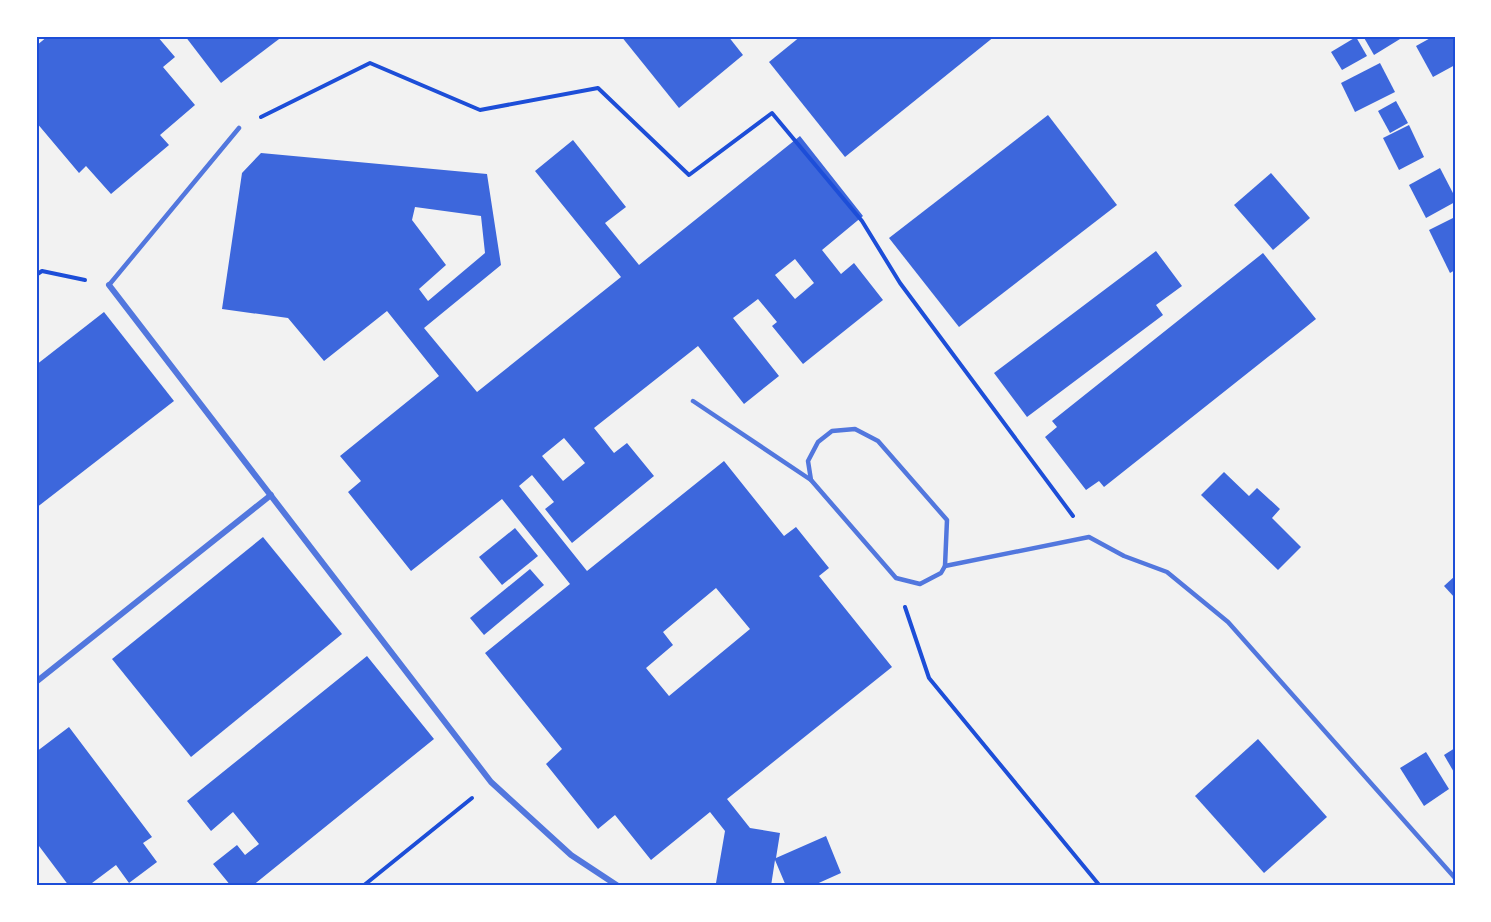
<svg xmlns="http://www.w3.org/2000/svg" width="1491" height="922" viewBox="0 0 1491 922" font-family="'Golos Text',sans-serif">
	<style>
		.building { fill: #3d67dc; fill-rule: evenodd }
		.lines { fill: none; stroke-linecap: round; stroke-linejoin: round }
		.path { stroke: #1d4ed8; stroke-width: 4 }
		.service { stroke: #5277de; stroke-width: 4.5 }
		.minor { stroke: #5277de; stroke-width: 6 }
		.neatline { fill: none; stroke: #1d4ed8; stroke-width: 2 }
	</style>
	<rect width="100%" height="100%" fill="#f2f2f2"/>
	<g class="building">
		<polygon points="48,36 157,36 175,57 163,67 195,105 160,135 169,145 111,194 86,166 79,173 36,122 36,46"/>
		<polygon points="185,36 283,36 221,83"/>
		<polygon points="621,36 728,36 743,55 679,108"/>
		<polygon points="801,36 995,36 845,157 769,62"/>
		<polygon points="1363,36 1398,36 1400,39 1374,55"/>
		<polygon points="1434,36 1455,36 1455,65 1433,77 1416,46"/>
		<polygon points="1356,37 1367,56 1342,70 1331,52"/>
		<polygon points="1380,63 1395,92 1355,112 1341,83"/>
		<polygon points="1396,101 1408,123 1390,133 1378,111"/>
		<polygon points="1048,115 1117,205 959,327 889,238"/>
		<polygon points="1409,125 1424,157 1399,170 1383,138"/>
		<path d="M800 136 863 216 822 250 841 274 854 263 883 300 803 364 772 326 777 322 758 299 733 318 779 376 744 404 698 346 594 428 614 453 627 443 654 476 572 543 545 509 554 502 532 475 519 486 587 571 724 461 784 536 796 527 829 568 819 576 892 667 727 799 750 828 780 833 776 858 826 836 841 873 812 886H786L775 860 771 886H733L716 883 725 831 710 812 651 860 615 815 598 829 546 764 562 749 485 653 570 584 502 499 411 571 348 492 361 481 340 456 439 376 387 311 324 361 288 318 222 309 242 173 261 153 487 174 501 265 424 328 477 392 621 277 535 171 573 140 626 207 605 223 639 265ZM415 207 481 216 485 253 428 301 419 289 446 265 412 220ZM795 259 814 283 795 299 775 275ZM564 438 585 463 563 481 542 456ZM716 588 750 629 669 696 646 668 673 645 663 632Z"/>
		<polygon points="1440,168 1455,197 1455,202 1426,218 1409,185"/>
		<polygon points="1271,173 1310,218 1273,250 1234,205"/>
		<polygon points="1455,217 1455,270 1450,273 1429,230"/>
		<polygon points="1156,251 1182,286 1156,305 1163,315 1027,417 994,373"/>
		<polygon points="1263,253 1316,319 1104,487 1099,481 1086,490 1045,437 1057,427 1052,421"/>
		<polygon points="104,312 174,401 36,508 36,365"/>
		<polygon points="1224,472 1249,496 1257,488 1280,509 1272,518 1301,547 1278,570 1201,495"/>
		<polygon points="515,528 538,556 502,585 479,557"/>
		<polygon points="263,537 342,634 191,757 112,659"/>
		<polygon points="530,569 544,585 484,635 470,618"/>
		<polygon points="1455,576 1455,598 1444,586"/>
		<polygon points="367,656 434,739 252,886 231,886 213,864 237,845 245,855 259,844 233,812 211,831 187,801"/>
		<polygon points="69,727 152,837 143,843 157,862 129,883 116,865 88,886 69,886 36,842 36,752"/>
		<polygon points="1258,739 1327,817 1264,873 1195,796"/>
		<polygon points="1455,748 1455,774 1444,755"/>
		<polygon points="1426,752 1449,789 1424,806 1400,768"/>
	</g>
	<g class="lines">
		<g class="path">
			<polyline points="261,117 370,63 480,110 598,88 689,175 772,113 862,221 900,283 1073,516"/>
			<polyline points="36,275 42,271 85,280"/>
			<polyline points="905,607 929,678 1100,886"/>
			<polyline points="363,886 472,798"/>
		</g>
		<g class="service">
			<polyline points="109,285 239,128"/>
			<polyline points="693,401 811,480"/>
			<polygon points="855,429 878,441 947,520 945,566 941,573 920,584 896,578 811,480 808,461 818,442 832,431"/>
			<polyline points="945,566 1089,537 1124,556 1167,572 1228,622 1455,878"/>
		</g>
		<g class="minor">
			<polyline points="109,285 491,782 571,855 618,886"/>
			<polyline points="36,682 271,495"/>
		</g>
	</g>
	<rect width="1491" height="922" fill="none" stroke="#ffffff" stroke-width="75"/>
	<rect x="38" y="38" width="1416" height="846" class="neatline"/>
</svg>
